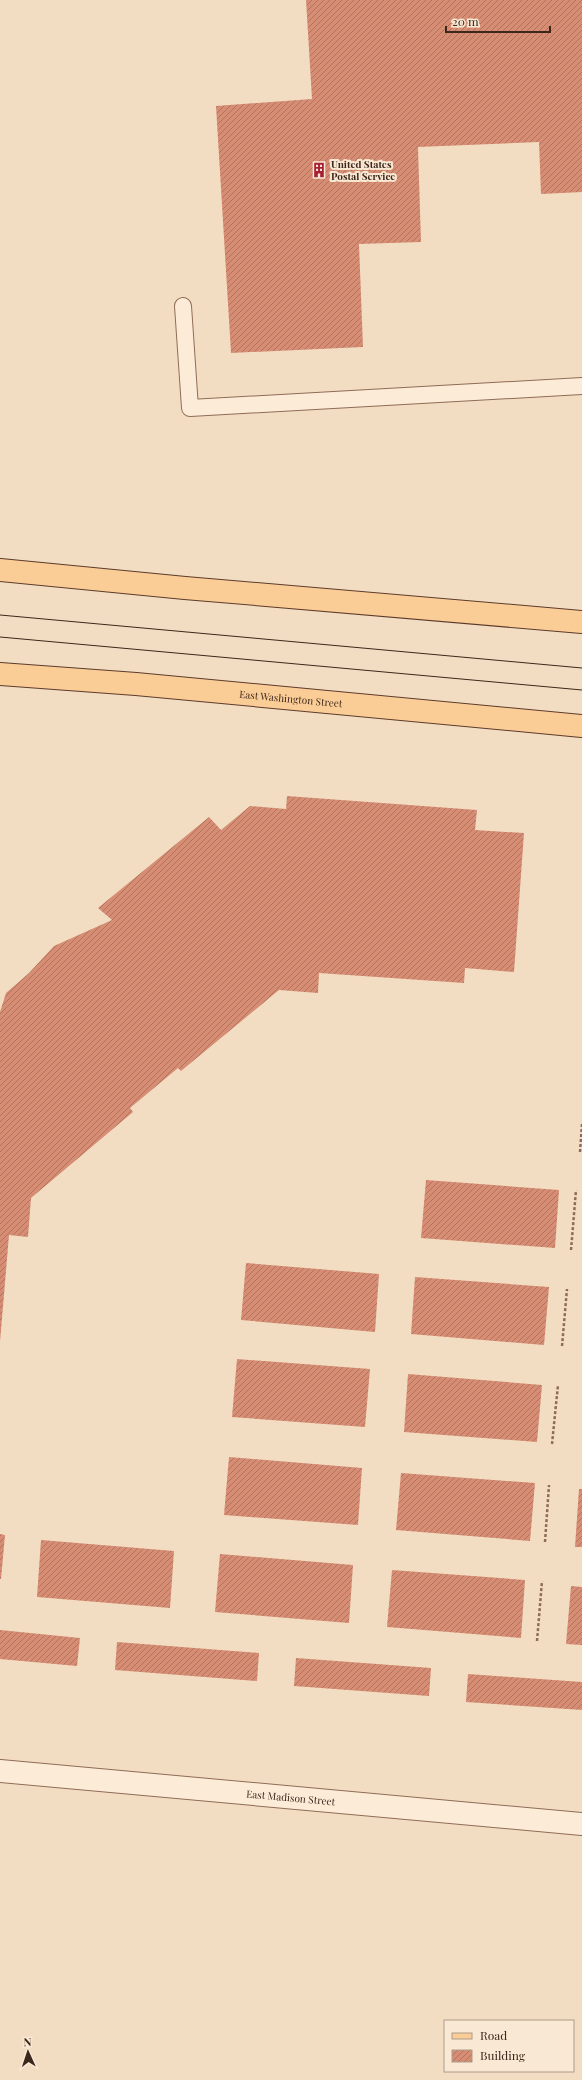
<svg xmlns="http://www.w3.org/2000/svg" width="582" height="2080" viewBox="0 0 582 2080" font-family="'Playfair Display',serif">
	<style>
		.building { fill: url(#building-hatch) }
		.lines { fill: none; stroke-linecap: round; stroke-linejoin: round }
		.service-casing { stroke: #8f6c57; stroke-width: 18 }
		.minor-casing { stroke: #8f6c57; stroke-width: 24 }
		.primary-casing { stroke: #5d3b2b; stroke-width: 24 }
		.path { stroke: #8f6c57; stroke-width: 2.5; stroke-dasharray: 3 2; stroke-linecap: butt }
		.service { stroke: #fcebd7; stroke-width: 16 }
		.minor { stroke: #fcebd7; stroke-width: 22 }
		.primary { stroke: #facc96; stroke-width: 22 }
		.tram { stroke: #3d271c; stroke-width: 1 }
		.labels { text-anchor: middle; stroke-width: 4; stroke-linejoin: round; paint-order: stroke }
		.poi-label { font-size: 10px; font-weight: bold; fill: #3d271c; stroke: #f9e8d3; text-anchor: start }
		.street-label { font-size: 10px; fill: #3d271c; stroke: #f9e8d3 }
	</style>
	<defs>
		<pattern id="building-hatch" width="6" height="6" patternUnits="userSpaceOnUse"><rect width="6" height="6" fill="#d68d73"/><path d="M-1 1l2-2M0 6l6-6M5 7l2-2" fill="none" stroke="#af735e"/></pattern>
	</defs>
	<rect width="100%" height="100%" fill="#f3ddc2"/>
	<g class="building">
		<polygon points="306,0 582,0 582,192 541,194 539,142 418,147 421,242 359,244 363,347 231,353 216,106 312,99"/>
		<polygon points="287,796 477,810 475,830 524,833 514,972 465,968 464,983 319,973 318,993 279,990 181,1071 178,1068 130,1108 133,1112 31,1198 28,1237 9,1235 0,1342 0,1012 6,993 29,973 54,946 112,920 98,908 209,817 221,830 250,806 286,809"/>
		<polygon points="426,1180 559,1190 555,1248 421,1238"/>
		<polygon points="246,1263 379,1274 375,1332 241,1320"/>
		<polygon points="415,1277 549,1287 544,1345 411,1334"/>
		<polygon points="237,1359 370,1369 365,1427 232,1417"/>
		<polygon points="408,1374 542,1385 537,1442 404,1432"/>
		<polygon points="229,1457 362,1468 358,1525 224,1515"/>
		<polygon points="401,1473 535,1483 530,1541 396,1530"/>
		<polygon points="579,1489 582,1489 582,1547 575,1547"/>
		<polygon points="0,1534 5,1535 1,1579 0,1579"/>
		<polygon points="41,1540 174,1551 170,1608 37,1597"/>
		<polygon points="220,1554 353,1565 349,1623 215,1612"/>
		<polygon points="392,1570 525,1580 521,1638 387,1627"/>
		<polygon points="571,1586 582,1587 582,1645 566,1644"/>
		<polygon points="0,1630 80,1638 77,1666 0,1659"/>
		<polygon points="117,1642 259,1653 257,1681 115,1670"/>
		<polygon points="296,1658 431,1668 429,1696 294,1686"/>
		<polygon points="468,1674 582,1682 582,1710 466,1702"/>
	</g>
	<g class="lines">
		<g class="service-casing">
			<polyline id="service" points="183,306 190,408 582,386"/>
		</g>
		<g class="minor-casing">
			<g id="minor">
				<path id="s1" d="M0 1771 582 1824"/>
			</g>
		</g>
		<g class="primary-casing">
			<g id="primary">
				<polyline points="0,570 185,588 582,622"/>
				<path id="s2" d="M0 674 136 684 582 726"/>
			</g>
		</g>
		<g class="path">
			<polyline points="580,1152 582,1124"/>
			<polyline points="571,1250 576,1190"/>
			<polyline points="562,1346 567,1289"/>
			<polyline points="552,1444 558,1385"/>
			<polyline points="545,1542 549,1485"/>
			<polyline points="537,1641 542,1581"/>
		</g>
		<use href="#service" class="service"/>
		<use href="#minor" class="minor"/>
		<use href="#primary" class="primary"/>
		<g class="tram">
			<polyline points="0,615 582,668"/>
			<polyline points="0,637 582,690"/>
		</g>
	</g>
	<defs>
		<g id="building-bare" transform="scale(1.2)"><path d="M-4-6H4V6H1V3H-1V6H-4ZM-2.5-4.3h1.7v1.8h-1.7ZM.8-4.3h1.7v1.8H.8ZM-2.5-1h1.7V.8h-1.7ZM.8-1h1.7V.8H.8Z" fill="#a61f35" stroke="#f9e8d3" stroke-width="2.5" paint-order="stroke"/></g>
	</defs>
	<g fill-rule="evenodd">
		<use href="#building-bare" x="319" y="170"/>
	</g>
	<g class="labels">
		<g class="poi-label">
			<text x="331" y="168">United States<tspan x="331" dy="12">Postal Service</tspan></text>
		</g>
		<g class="street-label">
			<text dy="4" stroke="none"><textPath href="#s2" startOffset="292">East Washington Street</textPath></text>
			<text dy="4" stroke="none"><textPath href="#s1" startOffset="292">East Madison Street</textPath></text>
		</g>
	</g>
	<rect x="444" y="2020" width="130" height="52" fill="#f9e8d3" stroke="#ae9b8a"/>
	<rect x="452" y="2033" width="20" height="6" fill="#facc96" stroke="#ae9b8a"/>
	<text x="480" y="2040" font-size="12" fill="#3d271c">Road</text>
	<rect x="452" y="2050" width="20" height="12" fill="url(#building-hatch)" stroke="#ae9b8a"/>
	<text x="480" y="2060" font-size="12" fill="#3d271c">Building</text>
	<g transform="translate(28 2052) rotate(357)" stroke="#f9e8d3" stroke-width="3" paint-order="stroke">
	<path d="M0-3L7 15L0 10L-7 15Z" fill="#3d271c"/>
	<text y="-6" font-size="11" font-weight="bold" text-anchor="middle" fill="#3d271c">N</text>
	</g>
	<path d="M446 26v6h104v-6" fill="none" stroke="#3d271c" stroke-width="2"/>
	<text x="452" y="26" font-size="12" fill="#3d271c" stroke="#f9e8d3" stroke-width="3" paint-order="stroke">20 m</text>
</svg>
